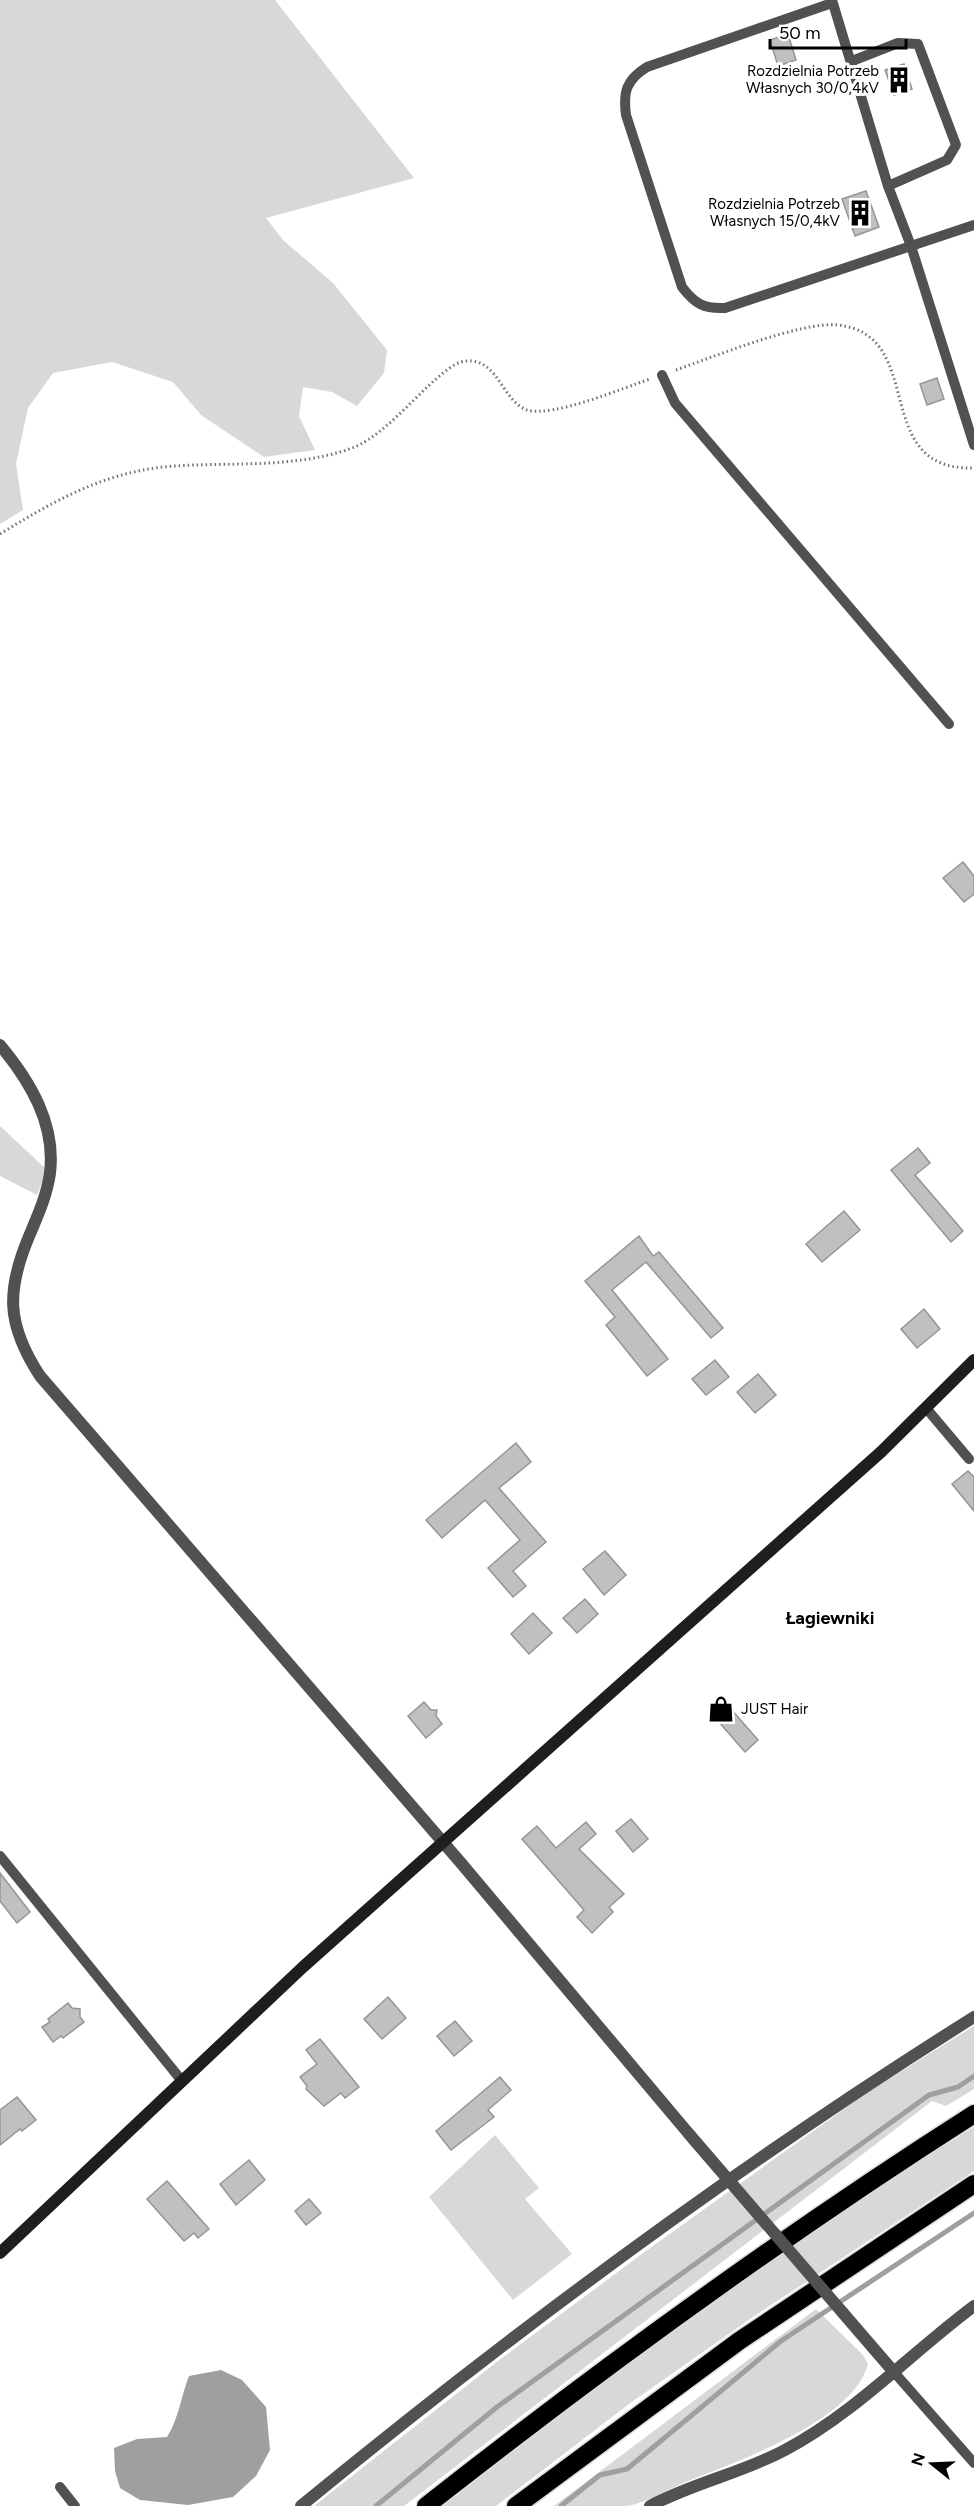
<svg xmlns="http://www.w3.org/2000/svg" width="974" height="2506" viewBox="0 0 974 2506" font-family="Figtree,sans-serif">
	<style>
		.green { fill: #d8d8d8 }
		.water { fill: #9f9f9f }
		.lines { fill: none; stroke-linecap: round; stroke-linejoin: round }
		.stream { stroke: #9f9f9f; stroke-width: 5 }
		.building { fill: #c0c0c0; stroke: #959595; stroke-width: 1.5 }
		.highway-casing { stroke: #dbdbdb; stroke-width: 21 }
		.path { stroke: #737373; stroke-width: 3; stroke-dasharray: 1.5 3; stroke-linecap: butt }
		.lane { stroke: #515151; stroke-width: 10 }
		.street { stroke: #515151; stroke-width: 12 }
		.secondary { stroke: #1e1e1e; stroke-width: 12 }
		.highway { stroke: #000; stroke-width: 18 }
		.street-bridge { stroke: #515151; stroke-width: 12 }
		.labels { text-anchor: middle; stroke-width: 6; stroke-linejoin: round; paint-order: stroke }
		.poi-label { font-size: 15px; fill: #000; stroke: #fff; text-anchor: end }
		.quarter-label { font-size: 18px; font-weight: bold; fill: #000; stroke: #fff }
	</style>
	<rect width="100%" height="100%" fill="#fff"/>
	<g class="green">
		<polygon points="0,0 275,0 414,178 266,218 283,240 333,283 387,350 384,373 357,406 332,392 303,387 299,416 315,450 264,457 201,415 173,382 112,362 53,373 28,408 16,464 23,510 0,524"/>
		<polygon points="0,1126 47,1170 37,1195 0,1176"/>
		<polygon points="974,2026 974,2089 946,2106 932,2101 404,2506 314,2506 498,2361 650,2248 868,2092"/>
		<path d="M974 2127V2171L750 2319 629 2404 496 2506H443C614 2372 789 2241 974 2127Z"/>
		<polygon points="495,2135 539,2188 525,2199 572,2254 513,2300 429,2197"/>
		<path d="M816 2309 863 2355 868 2364C853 2421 738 2461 688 2481 669 2489 648 2502 628 2506 610 2506 574 2506 554 2506Z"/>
	</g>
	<path class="water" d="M221 2370 242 2380 266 2407 270 2450 256 2476 233 2497 188 2505 140 2500 120 2488 115 2471 114 2448 137 2439 167 2437C179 2418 181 2396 189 2376Z"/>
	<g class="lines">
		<g class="stream">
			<polyline points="376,2506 497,2407 929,2095 958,2087 974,2076"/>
			<polyline points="561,2506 600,2475 627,2469 781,2341 974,2213"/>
		</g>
	</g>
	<g class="building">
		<polygon points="788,34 796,60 778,66 770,40"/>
		<polygon points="904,64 912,89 894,95 885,70"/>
		<polygon points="866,191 879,227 855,236 842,199"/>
		<polygon points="937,378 944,399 927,405 920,384"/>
		<polygon points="963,862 974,876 974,894 964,902 943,878"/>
		<polygon points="918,1148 930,1163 915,1175 963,1231 951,1242 891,1170"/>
		<polygon points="844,1211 860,1230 822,1262 806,1244"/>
		<polygon points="639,1236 653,1256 659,1252 723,1328 711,1338 646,1262 612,1290 668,1359 647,1376 606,1325 615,1317 585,1281"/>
		<polygon points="924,1309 940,1329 917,1348 901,1329"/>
		<polygon points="715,1360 729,1377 706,1395 692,1379"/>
		<polygon points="758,1374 776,1395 755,1413 737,1392"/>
		<polygon points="516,1443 531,1462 499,1488 546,1542 513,1571 526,1586 513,1597 488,1568 520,1540 485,1500 442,1538 426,1520"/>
		<polygon points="968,1471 974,1477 974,1511 952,1484"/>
		<polygon points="605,1551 626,1575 604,1595 583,1569"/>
		<polygon points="585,1599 598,1614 577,1633 563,1618"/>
		<polygon points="533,1613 552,1633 529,1654 511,1634"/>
		<polygon points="724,1701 758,1740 745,1752 711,1713"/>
		<polygon points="424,1702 431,1710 437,1710 436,1716 442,1724 426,1738 408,1716"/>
		<polygon points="631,1819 648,1839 633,1852 616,1831"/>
		<polygon points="586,1822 596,1834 579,1849 624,1894 609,1907 613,1912 592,1933 577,1917 584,1910 522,1839 537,1826 556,1848"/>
		<polygon points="0,1873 30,1912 17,1923 0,1901"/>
		<polygon points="388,1997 406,2018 382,2039 364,2019"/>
		<polygon points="68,2003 72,2008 80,2009 80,2017 84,2022 63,2038 61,2036 53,2042 42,2027 50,2022 48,2019"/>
		<polygon points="455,2021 472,2041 454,2056 437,2036"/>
		<polygon points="320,2039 359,2087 345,2098 341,2093 324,2106 306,2089 307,2086 300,2077 317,2064 306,2050"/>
		<polygon points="500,2077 511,2090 488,2110 494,2117 451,2150 436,2131"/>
		<polygon points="17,2097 36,2120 22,2131 20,2129 0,2145 0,2110"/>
		<polygon points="249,2160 265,2180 236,2205 220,2184"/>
		<polygon points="167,2181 209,2229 198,2238 194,2233 184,2241 147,2199"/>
		<polygon points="309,2199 321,2213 306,2225 295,2211"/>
	</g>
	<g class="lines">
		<g class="highway-casing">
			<g id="highway">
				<path d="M426 2506C603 2367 784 2235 974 2114"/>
				<polyline points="516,2506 739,2341 974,2184"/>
			</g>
		</g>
		<g class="path">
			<path d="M676 370C713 357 802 321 838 325 929 335 868 471 974 468"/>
			<path d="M0 534C52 502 101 474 163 467 225 461 292 470 352 448 392 434 439 363 466 361 498 358 502 401 527 410 552 418 623 388 650 379"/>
		</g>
		<g class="lane">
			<polyline points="832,0 888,186 911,246 974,445"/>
			<path d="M832 3 647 67C626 80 623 92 626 115L682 287C695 304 704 309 725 308L974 225"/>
			<polyline points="852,61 898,43 918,44 956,145 947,160 888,186"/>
			<polyline points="662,375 675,403 949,724"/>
			<polyline points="926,1408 969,1459"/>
			<polyline points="0,1856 182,2081"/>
			<polyline points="893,2371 974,2463"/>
			<polyline points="60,2487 75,2506"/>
		</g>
		<g class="street">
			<path d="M0 1045C30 1081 56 1124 50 1173 47 1195 38 1215 30 1234 6 1290 6 1324 40 1376L461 1863 689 2134"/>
			<polyline points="843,2313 893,2371"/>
			<path d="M301 2506C514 2331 740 2164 974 2017"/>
			<path d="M650 2506C693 2483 742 2473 785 2450 855 2413 911 2353 974 2306"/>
		</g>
		<polyline class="secondary" points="0,2253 303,1967 881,1452 974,1360"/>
		<use href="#highway" class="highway"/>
		<polyline class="street-bridge" points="689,2134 843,2313"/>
	</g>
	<defs>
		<g id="building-bare" transform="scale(2.07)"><path d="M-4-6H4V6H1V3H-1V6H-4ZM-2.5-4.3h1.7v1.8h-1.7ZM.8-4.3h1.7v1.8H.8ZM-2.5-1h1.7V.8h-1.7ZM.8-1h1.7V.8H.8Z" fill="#000" stroke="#fff" stroke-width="2.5" paint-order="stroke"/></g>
		<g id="shop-bare" transform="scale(2.07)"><path d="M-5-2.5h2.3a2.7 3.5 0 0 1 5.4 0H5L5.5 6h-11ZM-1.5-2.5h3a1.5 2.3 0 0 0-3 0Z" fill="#000" stroke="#fff" stroke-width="2.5" paint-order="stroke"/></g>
	</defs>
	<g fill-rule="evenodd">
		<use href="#building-bare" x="899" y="80"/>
		<use href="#building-bare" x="860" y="213"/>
		<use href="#shop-bare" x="721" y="1709"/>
	</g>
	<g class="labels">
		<g class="poi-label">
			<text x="879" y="76">Rozdzielnia Potrzeb<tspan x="879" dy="17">Własnych 30/0,4kV</tspan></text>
			<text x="840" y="209">Rozdzielnia Potrzeb<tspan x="840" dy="17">Własnych 15/0,4kV</tspan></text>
			<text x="741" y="1714" text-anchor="start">JUST Hair</text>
		</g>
		<g class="quarter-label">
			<text x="830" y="1624">Łagiewniki</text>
		</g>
	</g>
	<g transform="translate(932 2464) rotate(288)" stroke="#ffffff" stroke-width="4.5" paint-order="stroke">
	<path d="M0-4.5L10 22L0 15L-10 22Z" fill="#000000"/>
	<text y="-9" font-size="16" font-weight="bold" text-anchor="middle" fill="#000000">N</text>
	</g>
	<path d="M770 39v9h136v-9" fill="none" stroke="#000000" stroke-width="3"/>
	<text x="779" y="39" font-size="18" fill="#000000" stroke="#ffffff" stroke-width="4.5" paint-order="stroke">50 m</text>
</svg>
